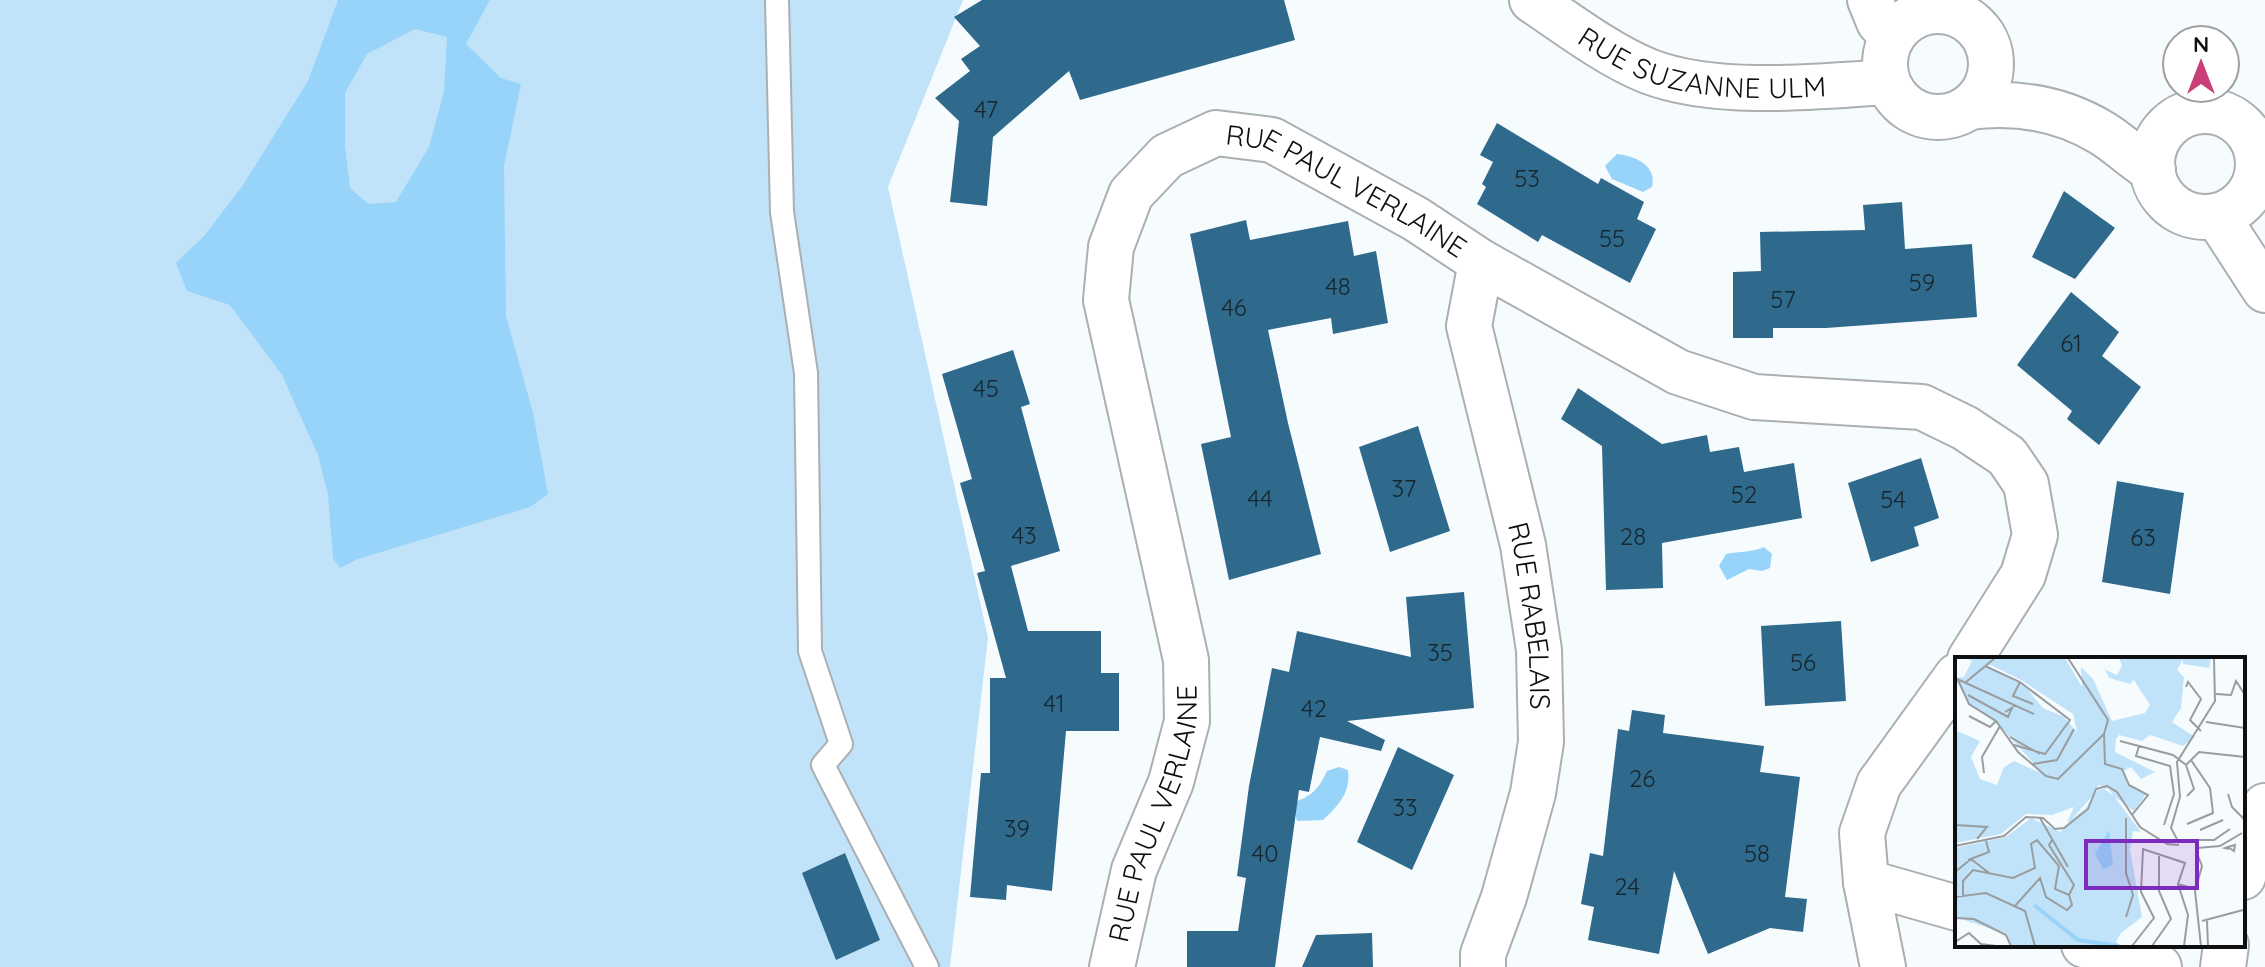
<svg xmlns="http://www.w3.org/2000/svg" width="2265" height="967" viewBox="0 0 2265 967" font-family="Quicksand,sans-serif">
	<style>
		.green { fill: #c0e3fa }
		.water { fill: #98d3fa; fill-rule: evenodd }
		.building { fill: #2f6a8c }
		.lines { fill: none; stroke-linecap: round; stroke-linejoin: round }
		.lane-casing { stroke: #abafb2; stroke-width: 26 }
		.street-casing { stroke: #abafb2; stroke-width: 48 }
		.secondary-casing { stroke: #abafb2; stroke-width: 48 }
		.lane { stroke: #fff; stroke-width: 22 }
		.street { stroke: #fff; stroke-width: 44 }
		.secondary { stroke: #fff; stroke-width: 44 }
		.labels { text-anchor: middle; stroke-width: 6; stroke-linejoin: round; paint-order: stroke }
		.number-label { font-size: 24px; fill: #16262f }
		.street-label { font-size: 28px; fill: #0d0f10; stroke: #fff }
		.inset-river { fill: none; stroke: #98d3fa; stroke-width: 4 }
		.inset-road { fill: none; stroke: #999d9f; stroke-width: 2 }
		.view { fill: #7b2cbf; fill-opacity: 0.15; stroke: #7b2cbf; stroke-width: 4 }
		.inset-edge { fill: none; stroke: #0d0f10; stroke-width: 4 }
	</style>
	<rect width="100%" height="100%" fill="#f6fbfe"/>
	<polygon class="green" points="0,0 963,0 888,187 988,638 950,967 0,967"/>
	<g class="water">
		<path d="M338 0H490L466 44 501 78 521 84 504 166 506 316 533 413 548 494 530 507 358 559 340 568 333 558 328 494 318 455 282 375 230 305 187 291 176 263 205 235 243 185 308 81ZM415 29 447 37 444 92 429 147 396 202 368 204 350 188 345 145V93L367 54Z"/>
		<path d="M1617 154C1635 156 1657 165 1652 187L1643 192 1612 179 1605 166Z"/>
		<path d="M1764 547 1772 554 1770 568 1762 571 1749 569 1727 580 1719 566 1726 554C1740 551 1750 553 1764 547Z"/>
		<path d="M1339 767 1348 770C1351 792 1339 805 1323 820L1297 821 1292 803C1311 797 1319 789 1327 771Z"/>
	</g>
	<g class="building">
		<polygon points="982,0 1284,0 1295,40 1080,100 1069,71 993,137 987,206 950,202 959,121 935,98 970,71 961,59 980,46 954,17"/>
		<polygon points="1497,123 1598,184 1601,178 1644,202 1637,219 1656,229 1630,283 1542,235 1538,242 1477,204 1486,187 1482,184 1493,162 1480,155"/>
		<polygon points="2064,191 2115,228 2075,279 2032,257"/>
		<polygon points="1902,202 1905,249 1972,244 1977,317 1826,328 1773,328 1773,338 1733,338 1733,272 1761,271 1760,232 1865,230 1863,205"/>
		<polygon points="1246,220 1250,240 1348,221 1354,256 1376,251 1388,323 1333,334 1331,318 1268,330 1288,423 1321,554 1229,580 1201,444 1231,437 1190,234"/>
		<polygon points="2071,292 2119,332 2102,356 2141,387 2099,445 2067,419 2072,411 2017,365"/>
		<polygon points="1013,350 1030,404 1021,407 1060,551 1011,566 1028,631 1101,631 1101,673 1119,673 1119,731 1066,731 1052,891 1007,885 1006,900 970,897 981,773 990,773 990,678 1006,678 977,573 985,571 960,483 972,479 942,374"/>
		<polygon points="1578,388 1662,444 1707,435 1710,452 1739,447 1744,472 1794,463 1802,518 1662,543 1663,588 1606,590 1602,446 1561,419"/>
		<polygon points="1418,426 1450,531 1390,552 1359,447"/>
		<polygon points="1921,458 1939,518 1914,527 1919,546 1871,562 1848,483"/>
		<polygon points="2117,481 2184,493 2170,594 2102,582"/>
		<polygon points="1464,592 1474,708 1347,721 1385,740 1381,751 1320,737 1309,792 1299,790 1275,967 1187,967 1187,931 1238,931 1246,878 1237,876 1249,786 1272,668 1289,672 1297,631 1411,657 1406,597"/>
		<polygon points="1841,621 1846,701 1765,706 1761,626"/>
		<polygon points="1632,710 1665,715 1663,733 1764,746 1760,772 1800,777 1785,897 1807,899 1803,932 1770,928 1708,954 1674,871 1659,954 1588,940 1594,907 1581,904 1590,853 1603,856 1618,729 1629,731"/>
		<polygon points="1398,747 1454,775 1412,870 1357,842"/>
		<polygon points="845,853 880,940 836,960 802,873"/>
		<polygon points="1372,933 1373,967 1302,967 1316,935"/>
	</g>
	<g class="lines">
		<g class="lane-casing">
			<polyline id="lane" points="777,0 782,212 806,373 810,651 841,744 823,765 927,967"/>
		</g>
		<g class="street-casing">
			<g id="street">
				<path id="s1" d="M1481 262 1469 326 1523 545 1539 650 1541 742 1533 793 1504 897 1483 954V967"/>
				<polyline points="1957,676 1879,784 1862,833 1866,882 1957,908"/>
				<polyline points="1866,882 1883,967"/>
				<polyline points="2084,945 2159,967"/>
				<path id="s2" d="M1112 967 1134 870 1171 782 1187 721 1186 660 1106 300 1111 247 1131 194 1167 156 1216 133 1272 140 1416 219 1481 262 1678 372 1754 397 1922 407 1965 428 2007 456 2026 484 2035 535 2023 575 1970 659"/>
			</g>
		</g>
		<g class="secondary-casing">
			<g id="secondary">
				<path id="s3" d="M1532 0C1566 23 1610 56 1648 71 1714 97 1816 87 1886 82"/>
				<polyline points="1870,0 1879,22 1892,36"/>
				<circle cx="1938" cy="64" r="53"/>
				<path d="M1969 107C2016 101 2061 108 2102 133 2119 143 2134 159 2153 170"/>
				<circle cx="2205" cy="164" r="53"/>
				<polyline points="2217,216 2265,290"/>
				<polyline points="2243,877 2265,806"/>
				<polyline points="2223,967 2226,945"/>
			</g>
		</g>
		<use href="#lane" class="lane"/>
		<use href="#street" class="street"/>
		<use href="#secondary" class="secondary"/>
	</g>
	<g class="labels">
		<g class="number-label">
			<text x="986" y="118">47</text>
			<text x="1527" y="187">53</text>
			<text x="1612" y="247">55</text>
			<text x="1922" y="291">59</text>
			<text x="1338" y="295">48</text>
			<text x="1783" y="308">57</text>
			<text x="1234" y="316">46</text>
			<text x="2071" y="352">61</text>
			<text x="986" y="397">45</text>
			<text x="1404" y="497">37</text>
			<text x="1744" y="503">52</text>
			<text x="1260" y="507">44</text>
			<text x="1893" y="508">54</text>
			<text x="1024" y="544">43</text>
			<text x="1633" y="545">28</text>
			<text x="2143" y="546">63</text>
			<text x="1440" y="661">35</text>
			<text x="1803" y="671">56</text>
			<text x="1054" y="712">41</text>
			<text x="1314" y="717">42</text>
			<text x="1642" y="787">26</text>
			<text x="1405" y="816">33</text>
			<text x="1017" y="837">39</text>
			<text x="1265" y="862">40</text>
			<text x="1757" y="862">58</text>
			<text x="1627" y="895">24</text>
		</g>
		<g class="street-label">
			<text dy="10" stroke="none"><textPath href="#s3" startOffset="188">RUE SUZANNE ULM</textPath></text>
			<text dy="10" stroke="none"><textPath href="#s2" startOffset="1048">RUE PAUL VERLAINE</textPath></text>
			<text dy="10" stroke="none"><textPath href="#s1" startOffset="362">RUE RABELAIS</textPath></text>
			<text dy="10" stroke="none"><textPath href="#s2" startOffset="160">RUE PAUL VERLAINE</textPath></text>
		</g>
	</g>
	<g transform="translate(1955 657)">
		<rect width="290" height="290" fill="#f6fbfe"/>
		<path d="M12 1H110L127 30 126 10 138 22 157 64 190 56 195 48 179 23 175 27 154 21 145 1 151 13 162 18 167 9 164 1H256L254 11 228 7V2L222 13 229 20 226 51 217 65 240 80 228 89 195 78 187 84 164 78 161 82 160 95 200 115 186 122 176 110 168 114 172 127 191 137 179 154 144 128 131 151 112 166 119 150 97 158 71 157 46 177 0 186V73L25 84 16 100 25 122 42 128 49 110 59 104 88 117 45 69 14 47 0 21 9 20 17 4ZM36 8 66 23 118 57 122 75 109 60 88 51 69 28 32 9ZM153 131 186 175 178 174 175 193 187 260 166 276 161 285 166 289H57L52 277 0 260V191L51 180 76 161 105 175 143 133Z" fill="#c0e3fa" fill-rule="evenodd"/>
		<path d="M154 173 158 208 148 212 140 197Z" fill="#98d3fa"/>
		<path class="inset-river" d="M79 248 123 283 164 289"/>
		<path class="inset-road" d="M30 9 65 25 115 63 90 97 59 88M0 21 79 57M3 23 14 47 41 64 63 95 91 119 103 122 149 77 153 63 113 1M11 25 40 1M65 25 58 39 78 47M231 30 233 25 246 42 235 63 246 74M261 37 276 38 281 24 290 38M13 38 53 60 57 51 50 55M14 59 35 70 41 64M251 65 290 71M149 77 150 107 167 112 174 128 193 138 177 158M55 80 85 97M165 84 218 98 231 108 244 95 290 100M184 89 181 99 215 109 219 137 209 168M78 107 102 103 119 72M231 108 239 132 232 139M29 116 27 100 45 69M273 137 277 150 290 163M85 161 113 210M232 167 258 156 255 131 236 103M0 168 32 170 22 182M245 173 268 163M241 183H259L275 172M224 186 216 171 225 140 222 105 260 44 259 1M0 189 49 179 71 160 88 161 100 172 109 171 133 152 141 132 152 129 162 135 185 170 212 187 224 188M273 190 279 194 280 188 273 190 270 191 274 192M242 191 265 189 287 176M241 194 247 209 240 234 246 289M13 203 34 195 31 184M0 215 16 202 34 216M223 227 233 258 229 289M0 240 31 236 70 254 80 289M8 240V224L18 213 58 221 80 211 76 187 82 183 104 209 100 232 114 238 119 228 94 188 97 183M59 250 85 221 91 240 112 253 117 248 114 238M171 260 178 238 171 216V161M0 261 19 262 51 278 56 289M247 264 288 253M252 264 253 289M0 285 14 276 26 287 41 289M177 289 199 261 186 235 188 192 230 206 223 227 240 232M197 289 216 262 204 234V197"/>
		<path class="view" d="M131 184H242V231H131Z"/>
		<rect width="290" height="290" class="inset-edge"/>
	</g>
	<g transform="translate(2201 64)"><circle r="38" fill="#ffffff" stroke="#9e9f9f" stroke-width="2"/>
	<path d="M0-6L14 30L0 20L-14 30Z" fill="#c93f7a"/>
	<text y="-12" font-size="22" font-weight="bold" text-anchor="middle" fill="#0d0f10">N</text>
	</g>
</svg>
